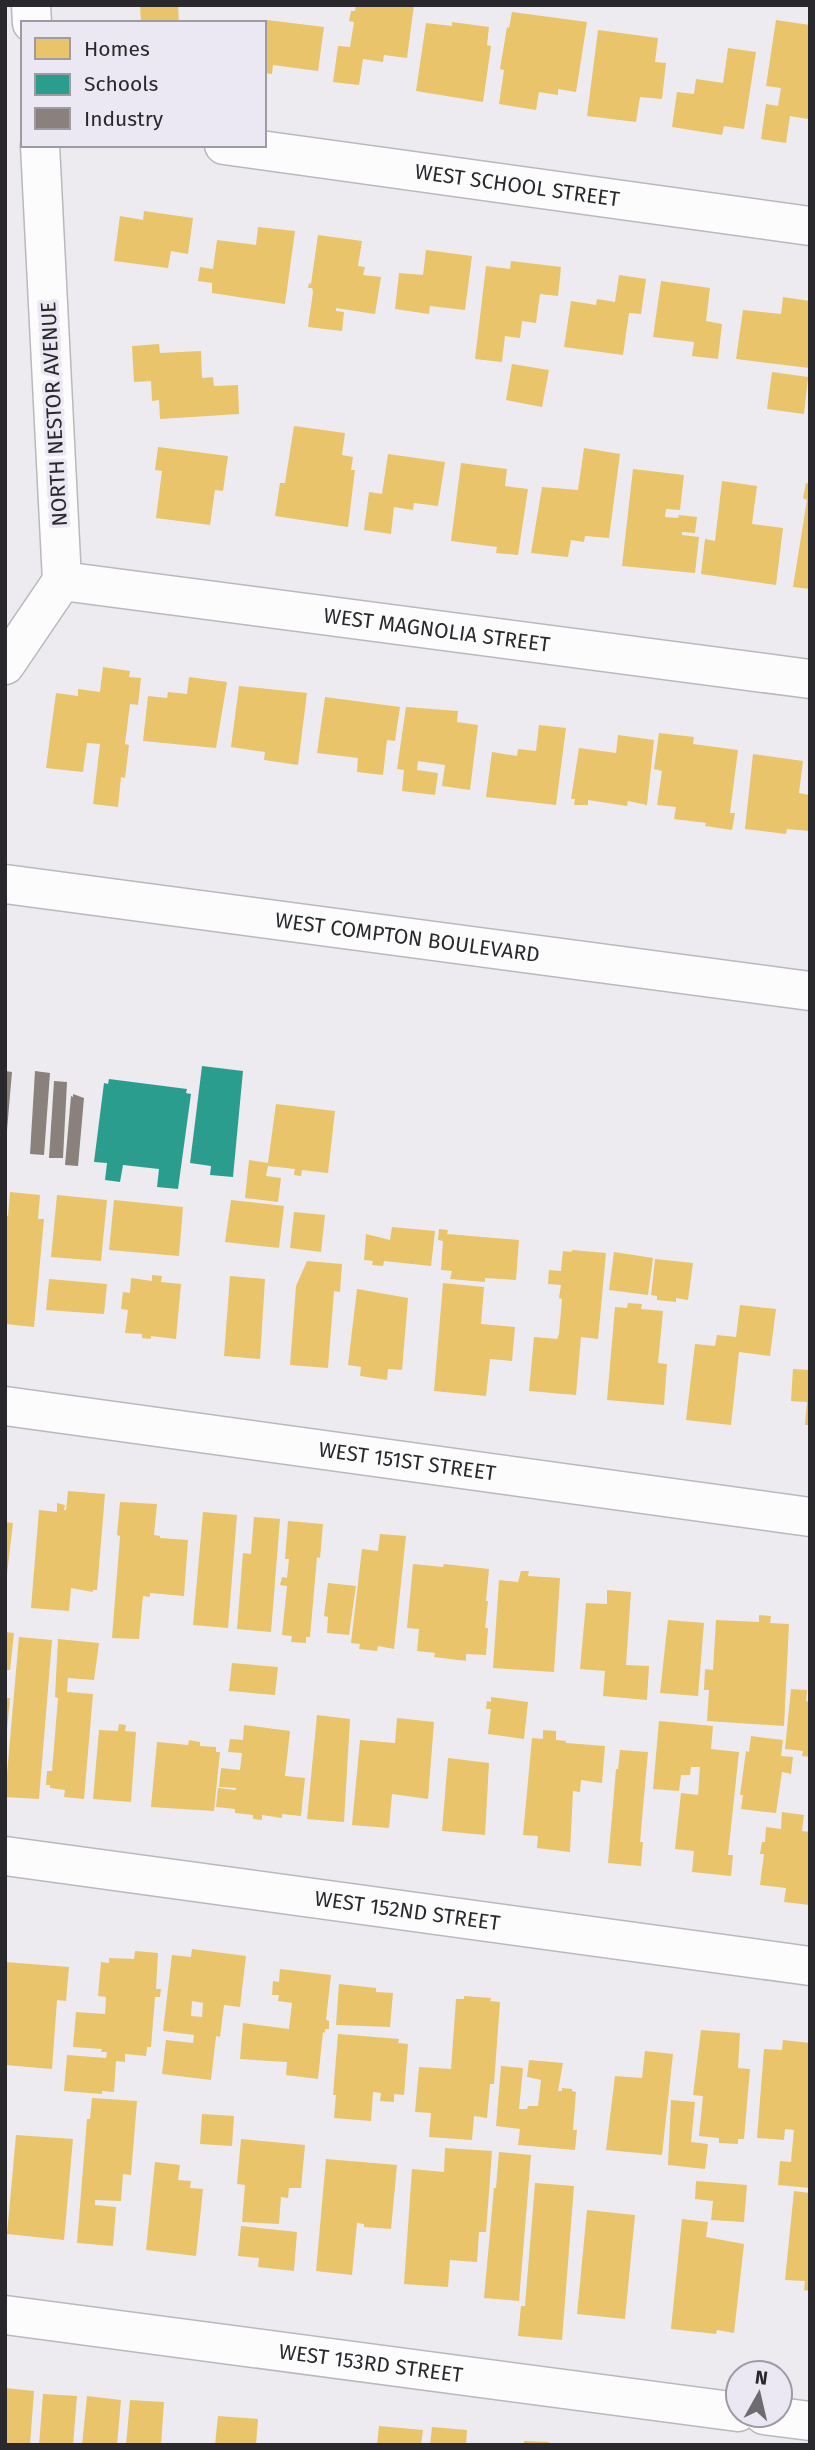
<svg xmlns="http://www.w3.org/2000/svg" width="815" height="2450" viewBox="0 0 815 2450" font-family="'Fira Sans',sans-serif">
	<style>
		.homes { fill: #e9c46a; fill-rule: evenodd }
		.schools { fill: #2a9d8f }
		.industry { fill: #8a817c }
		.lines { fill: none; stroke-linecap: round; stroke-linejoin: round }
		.minor-casing { stroke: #b9b8bc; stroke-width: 41 }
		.secondary-casing { stroke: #b9b8bc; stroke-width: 41 }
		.minor { stroke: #fcfcfd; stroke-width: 38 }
		.secondary { stroke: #fcfcfd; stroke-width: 38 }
		.labels { text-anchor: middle; stroke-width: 7; stroke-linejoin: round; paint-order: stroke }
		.street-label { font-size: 21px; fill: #29282c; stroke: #ece8f3 }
	</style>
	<rect width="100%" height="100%" fill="#edebf0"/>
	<g class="homes">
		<polygon points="140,5 178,5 179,23 141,23"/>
		<polygon points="356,5 414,5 407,58 384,55 383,62 363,59 359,85 333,82 338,46 350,47 354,22 349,21 351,11 355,11"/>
		<polygon points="512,12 587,22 576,92 558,89 558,95 539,92 536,110 499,104 504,70 500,69 507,27 509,28"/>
		<polygon points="267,20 324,27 318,71 273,65 272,74 264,73 264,35"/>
		<polygon points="776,20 810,25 810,113 808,119 790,116 786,143 761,139 766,104 778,106 781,88 766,86"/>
		<polygon points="452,22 489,27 487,45 491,46 483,102 416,91 426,23 452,26"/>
		<polygon points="598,30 658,38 655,62 666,63 662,99 640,97 636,122 587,116"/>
		<polygon points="728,48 756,52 744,129 724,126 722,135 672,127 677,92 694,94 696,79 723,83"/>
		<polygon points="144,211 193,218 188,254 171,251 168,268 114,261 120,216 143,220"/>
		<polygon points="258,227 295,231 285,304 212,293 212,283 198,281 200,267 213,269 217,240 256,245"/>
		<polygon points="318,235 362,241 358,266 365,267 363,275 381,277 375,314 336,308 336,311 344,312 342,331 308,327 313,292 312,288 308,288 309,283 311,284"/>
		<polygon points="426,250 472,256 465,310 430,306 429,314 395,309 399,273 423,275"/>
		<polygon points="511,261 561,267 558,296 540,294 536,323 522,321 520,338 505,336 502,362 475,359 486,266 510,269"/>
		<polygon points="619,275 646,279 641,314 629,313 623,355 564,347 571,301 596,305 597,299 615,302"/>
		<polygon points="661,281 710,288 706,321 722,324 718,359 692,356 694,342 653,337"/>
		<polygon points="783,297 810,301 809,368 736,359 743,310 781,314"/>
		<polygon points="159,344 160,353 201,351 202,378 213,377 214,386 238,385 239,414 160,419 159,400 152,401 151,381 134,382 132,346"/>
		<polygon points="512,364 549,370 542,407 506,400"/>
		<polygon points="772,372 808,377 804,414 767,409"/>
		<polygon points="294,426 345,433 342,455 353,457 351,470 355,470 348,527 275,516 280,483 285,483"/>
		<polygon points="158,447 228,456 223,491 215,490 210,525 156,518 162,471 155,470"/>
		<polygon points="584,448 620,454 609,538 585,536 584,542 571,540 568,557 531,553 542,487 578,490"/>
		<polygon points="388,454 445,462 438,506 414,503 413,510 394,507 391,534 364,530 369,492 382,494"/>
		<polygon points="461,463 507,469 505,486 528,489 518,555 496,553 497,547 451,541"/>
		<polygon points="633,469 684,475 680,510 666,509 665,517 678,518 679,515 697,517 695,533 682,532 682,535 699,537 695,573 622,566"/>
		<polygon points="722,481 757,486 752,524 783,528 776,585 701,574 705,539 715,541"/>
		<polygon points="806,483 810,484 810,589 793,587 807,500 803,498"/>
		<polygon points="103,667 130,671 129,677 141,678 138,705 130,704 125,744 129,745 125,778 121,777 118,807 93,804 100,744 87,743 83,772 46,768 56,693 78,696 78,689 100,692"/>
		<polygon points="189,677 227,682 216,748 143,741 148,696 167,698 168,692 187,694"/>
		<polygon points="239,686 307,693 298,765 264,760 265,752 231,747"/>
		<polygon points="325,697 400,707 395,741 387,740 383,775 357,772 358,758 317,753"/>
		<polygon points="406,707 458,711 457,722 478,725 470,790 442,786 445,765 418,761 417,770 438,773 435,795 402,791 404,770 397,769"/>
		<polygon points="539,725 566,728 556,805 486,797 492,752 517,756 518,749 536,751"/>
		<polygon points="659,733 694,737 693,744 738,750 730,813 735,813 732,830 705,826 706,823 674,819 676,807 657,805 662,771 654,769"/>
		<polygon points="618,735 654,740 647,805 628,801 627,806 588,800 588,805 574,805 575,799 571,799 579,748 616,753"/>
		<polygon points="753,754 803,761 799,793 810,795 810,831 787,829 786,834 745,829"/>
		<polygon points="276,1104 335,1111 328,1173 302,1170 301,1176 294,1175 295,1169 268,1166 266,1176 281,1178 278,1202 245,1198 249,1160 268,1163"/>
		<polygon points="10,1192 40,1195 38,1219 44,1219 34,1327 5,1324 5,1216 8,1216"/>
		<polygon points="57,1195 107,1200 101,1261 51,1257"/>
		<polygon points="114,1200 183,1207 179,1256 109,1250"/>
		<polygon points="231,1200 284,1206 279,1248 225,1242"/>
		<polygon points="294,1212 325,1215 321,1252 290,1248"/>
		<polygon points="392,1227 435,1231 431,1266 384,1261 383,1266 372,1265 373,1261 364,1260 366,1234 390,1240"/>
		<polygon points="439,1229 448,1230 447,1234 519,1240 516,1280 485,1278 485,1282 450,1279 452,1271 441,1270 443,1241 438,1240"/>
		<polygon points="572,1250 606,1253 598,1339 581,1337 576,1395 529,1391 534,1337 557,1339 559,1334 562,1299 559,1298 561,1285 548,1284 549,1270 561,1271 563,1251 572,1252"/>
		<polygon points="614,1252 653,1258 648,1295 609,1290"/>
		<polygon points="655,1259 693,1263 688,1300 676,1298 676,1302 657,1300 657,1296 651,1295"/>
		<polygon points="307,1261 342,1264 340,1292 334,1291 328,1368 290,1365 296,1286"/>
		<polygon points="152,1275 162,1276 161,1282 181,1284 176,1339 151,1336 151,1339 142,1338 142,1334 125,1333 128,1310 121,1309 123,1292 130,1293 131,1278 152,1281"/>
		<polygon points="230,1276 265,1279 260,1359 224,1356"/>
		<polygon points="49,1279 107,1284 104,1314 46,1310"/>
		<polygon points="443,1283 484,1287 481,1324 515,1327 512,1361 490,1359 486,1396 434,1391"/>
		<polygon points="357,1289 408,1298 402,1370 388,1369 387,1380 360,1376 361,1367 348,1365"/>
		<polygon points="628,1303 642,1304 641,1309 663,1311 658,1363 667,1364 664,1405 607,1400 615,1307 627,1308"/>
		<polygon points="740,1305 776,1309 770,1356 739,1352 731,1425 686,1420 695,1344 715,1346 717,1335 736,1337"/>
		<polygon points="793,1369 810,1370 810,1425 805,1425 807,1402 791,1401"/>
		<polygon points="68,1491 105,1494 97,1590 93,1590 93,1592 71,1588 69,1611 31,1608 39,1510 57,1512 57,1503 65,1505 64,1510 66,1510"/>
		<polygon points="120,1502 157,1504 154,1535 160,1536 160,1538 188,1540 184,1596 150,1593 150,1597 143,1596 139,1639 112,1638 120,1536 117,1535"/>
		<polygon points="203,1512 237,1515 228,1628 193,1625"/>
		<polygon points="254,1517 280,1519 271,1632 237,1629 243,1553 251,1554"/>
		<polygon points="288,1521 323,1524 320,1558 317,1557 310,1637 306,1637 306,1643 291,1642 292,1636 282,1635 287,1586 280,1585 282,1577 287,1578 289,1559 285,1559"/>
		<polygon points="5,1522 13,1523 7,1574 5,1574"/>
		<polygon points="380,1534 406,1536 394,1649 378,1646 377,1651 359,1649 360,1644 351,1643 362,1549 378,1551"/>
		<polygon points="413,1564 443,1567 444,1564 489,1569 486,1601 488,1601 485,1628 488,1628 486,1655 466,1654 466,1661 434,1657 435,1653 417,1651 419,1629 407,1628"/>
		<polygon points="521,1571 529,1571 528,1576 560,1578 554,1672 493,1668 499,1580 518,1582"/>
		<polygon points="328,1583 356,1586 349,1635 327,1633 328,1617 324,1616"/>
		<polygon points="607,1590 631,1592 626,1665 649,1666 647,1700 603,1696 605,1671 580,1669 586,1603 607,1604"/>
		<polygon points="759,1615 771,1616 770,1623 789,1624 784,1726 707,1721 709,1690 704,1690 705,1669 713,1670 716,1620 759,1622"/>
		<polygon points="668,1620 704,1623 698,1696 660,1693"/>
		<polygon points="5,1632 14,1633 10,1670 5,1670"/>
		<polygon points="19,1637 52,1640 39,1799 5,1797"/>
		<polygon points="58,1639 99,1643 94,1680 68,1678 67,1692 93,1694 84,1799 64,1797 65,1790 50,1788 50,1785 46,1785 47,1771 52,1771 58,1698 55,1697"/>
		<polygon points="232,1663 278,1667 275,1695 229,1691"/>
		<polygon points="791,1689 807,1690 806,1701 810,1702 810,1757 802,1756 803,1751 785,1749"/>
		<polygon points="491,1697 528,1702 524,1739 488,1734 491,1709 486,1709 487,1701 491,1702"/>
		<polygon points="5,1698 10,1698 7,1730 5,1730"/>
		<polygon points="317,1715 350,1719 344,1822 307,1819"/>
		<polygon points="397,1718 434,1722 428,1799 392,1794 389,1828 352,1825 360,1740 395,1743"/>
		<polygon points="659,1721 713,1726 711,1749 739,1752 728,1855 733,1855 731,1876 692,1872 694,1851 675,1849 681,1793 698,1795 700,1767 691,1767 690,1775 681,1775 679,1791 653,1789"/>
		<polygon points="119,1724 126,1725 125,1731 136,1732 131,1802 93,1799 99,1730 118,1731"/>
		<polygon points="244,1725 290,1731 285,1776 305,1778 301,1816 282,1814 282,1818 262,1815 262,1820 253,1819 253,1815 235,1813 235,1809 216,1807 218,1788 236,1790 236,1788 219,1787 221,1768 240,1770 242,1753 228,1752 230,1739 243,1740"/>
		<polygon points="543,1730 556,1731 556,1740 566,1741 566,1743 605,1746 602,1783 581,1780 580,1792 573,1791 570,1852 537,1848 538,1836 523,1835 532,1738 543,1739"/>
		<polygon points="751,1736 783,1740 781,1756 793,1757 791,1774 782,1772 776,1813 741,1809 743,1795 740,1795 746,1751 749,1752"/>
		<polygon points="189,1740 200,1742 200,1746 216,1747 216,1752 220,1752 214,1811 151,1807 157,1742 188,1745"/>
		<polygon points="620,1750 648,1752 640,1842 643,1842 641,1866 608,1863 616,1769 618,1769"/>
		<polygon points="448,1758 489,1763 485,1835 442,1831"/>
		<polygon points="782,1812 804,1815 802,1831 810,1832 810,1905 784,1902 786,1888 760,1885 764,1854 760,1854 762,1842 765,1842 766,1827 781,1829"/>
		<path d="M192 1949 246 1956 240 2007 224 2005 220 2037 216 2036 211 2080 162 2074 166 2040 193 2043 194 2035 163 2031 172 1955 191 1957ZM192 2001 203 2003 202 2017 191 2016Z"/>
		<polygon points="135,1951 158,1953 156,1989 161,1989 160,1997 155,1997 151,2047 147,2047 146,2056 125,2054 125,2062 116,2061 114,2092 102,2091 102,2094 64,2091 67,2055 106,2058 107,2052 101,2052 102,2049 73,2047 76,2012 105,2014 106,1997 98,1996 101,1962 109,1963 109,1958 134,1959"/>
		<polygon points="5,1962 69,1967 66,2001 57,2000 52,2069 5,2065"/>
		<polygon points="280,1969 331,1975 326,2020 329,2021 329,2029 325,2029 325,2033 323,2032 318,2079 286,2075 287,2062 240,2059 243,2023 289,2029 292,2003 278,2001 279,1995 272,1995 273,1981 279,1982"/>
		<polygon points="339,1984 376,1988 376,1992 393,1993 390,2027 336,2025"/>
		<polygon points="464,1996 491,1998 490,2001 500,2002 494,2084 490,2084 487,2118 474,2116 472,2140 429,2137 431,2113 415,2112 419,2067 451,2069 456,1999 464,1999"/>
		<polygon points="701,2030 740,2033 738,2068 750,2069 744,2139 738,2139 738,2144 719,2143 719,2138 699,2136 703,2096 693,2095"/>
		<polygon points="338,2034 399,2039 398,2043 408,2044 404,2095 394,2094 394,2102 380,2101 381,2093 373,2092 371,2121 334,2118 336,2095 333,2095"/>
		<polygon points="783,2040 810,2043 810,2188 778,2185 780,2161 791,2162 794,2130 785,2129 784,2140 757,2138 764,2049 782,2050"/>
		<polygon points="645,2051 673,2054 662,2155 606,2150 615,2076 642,2078"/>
		<polygon points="529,2060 563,2063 558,2091 562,2091 562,2088 572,2089 572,2091 576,2092 573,2130 577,2130 575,2150 518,2145 520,2129 496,2126 501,2066 523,2068 519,2109 527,2109 528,2106 538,2106 541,2080 527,2077"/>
		<polygon points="92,2098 137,2101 131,2175 123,2174 121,2201 95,2200 95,2205 116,2207 113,2246 77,2243 87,2119 90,2119"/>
		<polygon points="671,2100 695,2102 691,2142 708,2144 705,2169 668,2165"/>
		<polygon points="202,2114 234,2116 232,2146 200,2144"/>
		<polygon points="16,2135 73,2139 64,2240 7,2234"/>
		<polygon points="241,2139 305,2145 301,2188 289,2188 288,2198 281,2197 279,2224 242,2222 245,2185 237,2184"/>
		<polygon points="445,2148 492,2151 486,2232 479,2232 477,2262 450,2260 448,2287 404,2284 412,2169 444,2172"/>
		<polygon points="499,2152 531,2155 519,2301 484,2298 494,2188 496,2188"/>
		<polygon points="326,2159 397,2165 391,2229 364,2227 364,2224 357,2223 352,2275 316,2271"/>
		<polygon points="155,2162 180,2165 178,2180 191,2181 190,2188 203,2189 196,2256 146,2250"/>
		<polygon points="696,2181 747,2185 744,2222 711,2220 713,2201 695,2199"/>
		<polygon points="535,2183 574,2186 562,2340 518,2336 521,2306 525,2306"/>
		<polygon points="794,2191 810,2193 810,2291 804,2290 805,2281 785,2280"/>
		<polygon points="587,2210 635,2215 625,2319 577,2314"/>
		<polygon points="682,2219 708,2222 706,2237 744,2244 734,2333 717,2330 716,2334 671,2329"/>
		<polygon points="241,2226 297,2232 294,2271 258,2267 259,2258 238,2256"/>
		<polygon points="5,2388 34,2391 30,2445 5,2445"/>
		<polygon points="43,2394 77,2396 73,2445 39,2445"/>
		<polygon points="87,2396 121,2400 117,2445 82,2445"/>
		<polygon points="130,2400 164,2402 161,2445 126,2445"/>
		<polygon points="218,2416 258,2419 256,2445 215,2445"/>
		<polygon points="379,2426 423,2430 421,2445 377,2445"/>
		<polygon points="432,2427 467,2430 466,2445 430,2445"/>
		<polygon points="524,2441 549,2442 549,2445 524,2445"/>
	</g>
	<g class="schools">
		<polygon points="202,1066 243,1071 233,1177 210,1175 211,1166 190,1163"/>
		<polygon points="109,1079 187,1089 186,1093 191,1094 178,1189 157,1187 159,1169 123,1165 120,1182 105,1180 107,1163 94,1162 104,1083 108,1084"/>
	</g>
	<g class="industry">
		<polygon points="5,1071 12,1072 7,1130 5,1130"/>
		<polygon points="35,1071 50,1073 44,1155 30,1154"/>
		<polygon points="54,1081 67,1082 63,1158 49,1158"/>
		<polygon points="73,1094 84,1098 78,1166 65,1165 71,1096 73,1097"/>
	</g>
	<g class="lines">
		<g class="minor-casing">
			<g id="minor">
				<polyline points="31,5 32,23"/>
				<path id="s1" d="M224 145 810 226"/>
				<path id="s2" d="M62 581 810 679"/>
				<polyline points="5,665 62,581 40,145"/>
				<path id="s3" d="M5 1406 810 1517"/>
				<path id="s4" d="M5 1856 810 1966"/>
				<path id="s5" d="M5 2315 738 2412"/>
				<polyline points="764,2415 810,2421"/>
			</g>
		</g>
		<g class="secondary-casing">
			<g id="secondary">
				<path id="s6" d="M5 884 810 991"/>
			</g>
		</g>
		<use href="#minor" class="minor"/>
		<use href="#secondary" class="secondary"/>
	</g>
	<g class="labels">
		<g class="street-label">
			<text dy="7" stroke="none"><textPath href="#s1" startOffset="296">WEST SCHOOL STREET</textPath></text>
			<text transform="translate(54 414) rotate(-93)" y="7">NORTH NESTOR AVENUE</text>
			<text dy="7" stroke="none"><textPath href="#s2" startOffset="378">WEST MAGNOLIA STREET</textPath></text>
			<text dy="7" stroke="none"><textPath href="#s6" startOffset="406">WEST COMPTON BOULEVARD</textPath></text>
			<text dy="7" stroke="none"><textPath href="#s3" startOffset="406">WEST 151ST STREET</textPath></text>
			<text dy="7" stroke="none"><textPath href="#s4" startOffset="406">WEST 152ND STREET</textPath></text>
			<text dy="7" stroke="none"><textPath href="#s5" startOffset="369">WEST 153RD STREET</textPath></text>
		</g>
	</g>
	<rect width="815" height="2450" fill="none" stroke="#29282c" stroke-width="14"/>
	<rect x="21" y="21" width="245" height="126" fill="#ece8f3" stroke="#9e9ba3" stroke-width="2"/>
	<rect x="35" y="38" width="35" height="21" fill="#e9c46a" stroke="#9e9ba3" stroke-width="2"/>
	<text x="84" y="56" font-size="21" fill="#29282c">Homes</text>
	<rect x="35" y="74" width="35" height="21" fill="#2a9d8f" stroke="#9e9ba3" stroke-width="2"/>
	<text x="84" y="91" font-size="21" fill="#29282c">Schools</text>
	<rect x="35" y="108" width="35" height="21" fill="#8a817c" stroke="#9e9ba3" stroke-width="2"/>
	<text x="84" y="126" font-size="21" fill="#29282c">Industry</text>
	<g transform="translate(759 2394) rotate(8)"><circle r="33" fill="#ece8f3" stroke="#9e9ba3" stroke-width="2"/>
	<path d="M0-5L12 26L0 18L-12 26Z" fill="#6e6c71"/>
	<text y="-10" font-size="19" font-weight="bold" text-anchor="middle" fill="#29282c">N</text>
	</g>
</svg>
